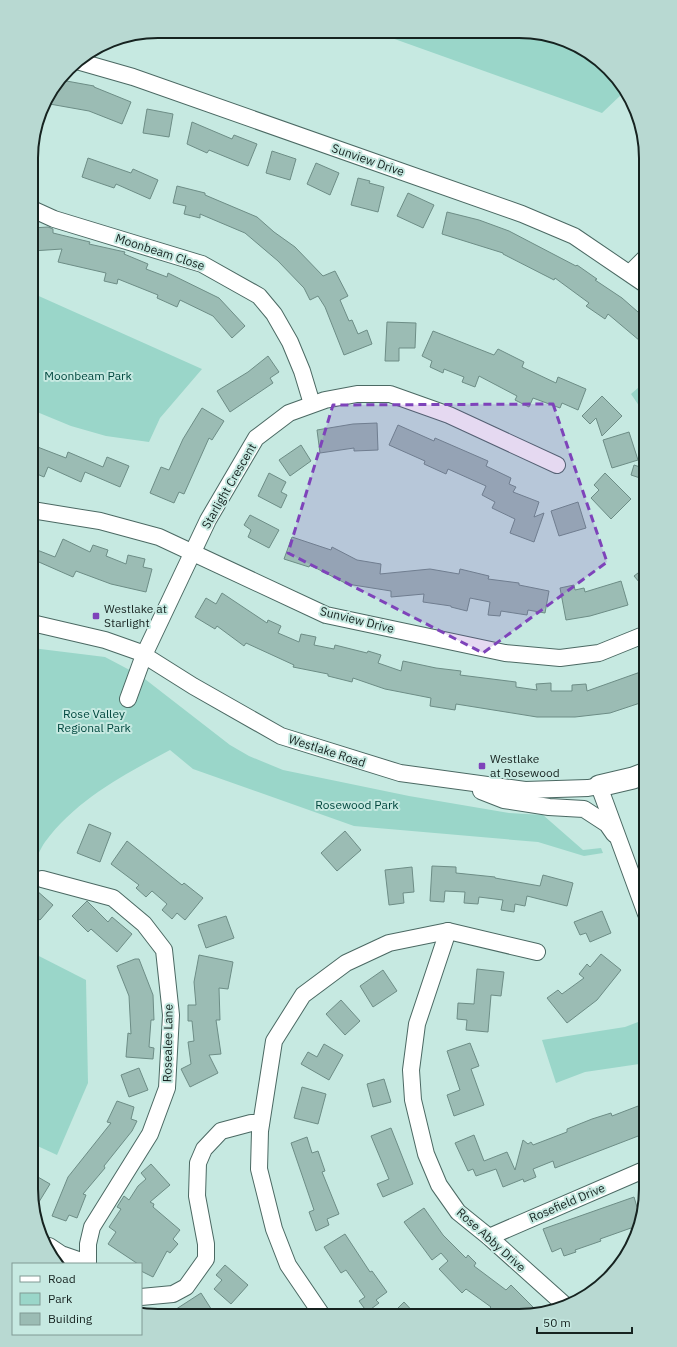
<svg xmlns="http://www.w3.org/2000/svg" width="677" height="1347" viewBox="0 0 677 1347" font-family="'IBM Plex Sans',sans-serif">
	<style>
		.green { fill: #9ad6c9 }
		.building { fill: #9bbcb4; stroke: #6d8d86 }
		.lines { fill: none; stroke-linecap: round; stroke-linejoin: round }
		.minor-casing { stroke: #4b6963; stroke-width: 18 }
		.major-casing { stroke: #4b6963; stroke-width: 23 }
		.minor { stroke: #fff; stroke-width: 16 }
		.major { stroke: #fff; stroke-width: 21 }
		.marked { fill: #7e43ba; fill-opacity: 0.2; stroke: #7e43ba; stroke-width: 3; stroke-dasharray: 8 5; stroke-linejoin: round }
		.poi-dot { fill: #7e43ba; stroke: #c6e9e1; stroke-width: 1.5 }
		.labels { text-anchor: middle; stroke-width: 4; stroke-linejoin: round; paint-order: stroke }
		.street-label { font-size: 12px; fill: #162320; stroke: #c6e9e1 }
		.park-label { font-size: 12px; fill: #00473e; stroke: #c6e9e1 }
		.poi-label { font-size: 12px; fill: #162320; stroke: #c6e9e1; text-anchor: start }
		.rim { fill: none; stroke: #162320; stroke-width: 2 }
	</style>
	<rect width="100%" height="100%" fill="#c6e9e1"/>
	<g class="green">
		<polygon points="375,32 543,33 603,63 623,93 602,113"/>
		<polygon points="32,293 202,369 160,418 149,442 106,436 71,426 37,412 32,423"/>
		<polygon points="646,381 646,416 631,394"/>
		<path d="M32 648 105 657 141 676 230 745 249 756 283 770 409 796 509 813 543 815 583 850 601 848 603 853 584 856 538 842 354 826 193 769 170 750C125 774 77 799 45 842 40 849 36 860 31 869Z"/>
		<polygon points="31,952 86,980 88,1083 57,1155 31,1143"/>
		<polygon points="646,1019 646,1063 585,1072 556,1083 542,1040 625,1027"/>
	</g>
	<g class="building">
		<polygon points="61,80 94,86 94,87 131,102 122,124 89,111 44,103"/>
		<polygon points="147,109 173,114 169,137 143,133"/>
		<polygon points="192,122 232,139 234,135 257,144 248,166 209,150 207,153 187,144"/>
		<polygon points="272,151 296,159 290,180 266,173"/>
		<polygon points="88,158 131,173 133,169 158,180 150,199 116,184 114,188 82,177"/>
		<polygon points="316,163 339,173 330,195 307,184"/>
		<polygon points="358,178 370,181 369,183 384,187 378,212 351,205"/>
		<polygon points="177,186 205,193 205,195 257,217 274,232 295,247 323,276 335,271 348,296 340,300 349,321 352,320 358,334 367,330 372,344 344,355 325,307 318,296 310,300 304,288 278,261 245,233 200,214 200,218 184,214 186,206 173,203"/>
		<polygon points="408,193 434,205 423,228 397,216"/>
		<polygon points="447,212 479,220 509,231 576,266 577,265 597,279 595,280 622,298 646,319 646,346 608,314 605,319 586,306 589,303 555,278 554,280 503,254 503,253 442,234"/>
		<polygon points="48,227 53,229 53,233 90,242 89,244 125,252 124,254 148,264 146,269 167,277 168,273 219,298 245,326 232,338 213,316 180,300 177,307 157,298 158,295 118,279 117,284 104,281 106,273 58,262 62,249 32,251 32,228"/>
		<polygon points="387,322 416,323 415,348 399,348 399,361 385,361"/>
		<polygon points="433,331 494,355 498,349 524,362 522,367 556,383 558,377 586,389 578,410 562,403 560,408 533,398 529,407 515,400 517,396 479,376 475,387 462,382 464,377 444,369 443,373 430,367 432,361 422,356"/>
		<polygon points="268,356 279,372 270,378 273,383 230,412 217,391 248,372"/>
		<polygon points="602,396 622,416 602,436 596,418 590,424 582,416"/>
		<polygon points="202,408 224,421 212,440 209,438 184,494 179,492 174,503 150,493 161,467 169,470 183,439"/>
		<polygon points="377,423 378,450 354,451 354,448 320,453 317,430 353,424"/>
		<polygon points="398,425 434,441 435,438 488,461 486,466 511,478 509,484 516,487 513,492 539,502 534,517 544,513 534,542 510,533 515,519 492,508 495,502 482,495 486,486 448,469 446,474 424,464 425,461 389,445"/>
		<polygon points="629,432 638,460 612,468 603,440"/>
		<polygon points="301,445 311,461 290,476 279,460"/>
		<polygon points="35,446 66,458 68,452 103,467 107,457 129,466 120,487 85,472 81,482 48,467 44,477 32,472 32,455"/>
		<polygon points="634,465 646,469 643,479 631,475"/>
		<polygon points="269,473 286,482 281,492 287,495 281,508 258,496"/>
		<polygon points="605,473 631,499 611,519 591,498 599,490 594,485"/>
		<polygon points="578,502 586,528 559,536 551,511"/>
		<polygon points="250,515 279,530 269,548 248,537 251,530 244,525"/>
		<polygon points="292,537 331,550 332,547 357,560 381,564 380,574 430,569 459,574 460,569 489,576 488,579 519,583 519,585 549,591 545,613 528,610 527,615 501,611 500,616 488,615 490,602 470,598 467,611 451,607 451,606 423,602 424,594 391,597 391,591 347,584 310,565 309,567 284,559"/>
		<polygon points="63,539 90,552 93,545 108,550 106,556 126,564 128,555 145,559 143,567 152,569 146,592 111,584 76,571 73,577 32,559 32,548 55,557"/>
		<polygon points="646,567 646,590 634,576"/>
		<polygon points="621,581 628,605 590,616 566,620 560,588 574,585 575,590 584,588 585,592"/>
		<polygon points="222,593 267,623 268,620 281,626 278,633 299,642 301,634 316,637 314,645 334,649 335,645 367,653 368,651 381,655 378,663 401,671 403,661 436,668 461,671 460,675 516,682 516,687 537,690 536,684 551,683 551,691 572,691 572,685 586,684 587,691 646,670 646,701 610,713 575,717 537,717 456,704 455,710 430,706 431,698 385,689 353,678 352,682 328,676 328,674 293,667 294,665 246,643 244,646 217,626 215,629 195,617 206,598 216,604"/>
		<polygon points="89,824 111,833 100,862 77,853"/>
		<polygon points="345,831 361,850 337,871 321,853"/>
		<polygon points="127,841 182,885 184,883 203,898 185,920 177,913 172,919 162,910 167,904 152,891 146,897 136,888 139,885 111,864"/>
		<polygon points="432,866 456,867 456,873 495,877 495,878 540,886 543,875 573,883 567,906 527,896 525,906 515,904 514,912 501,910 503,900 479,897 478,904 464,903 465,892 445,891 444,902 430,901"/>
		<polygon points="412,867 414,892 403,893 404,903 389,905 385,870"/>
		<polygon points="36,890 53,905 40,920 31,913 31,895"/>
		<polygon points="87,901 108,922 112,917 132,934 117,952 91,929 88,932 72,916"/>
		<polygon points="602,911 611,933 590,942 586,933 580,935 574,922"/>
		<polygon points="226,916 234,938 206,948 198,925"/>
		<polygon points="601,954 621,970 597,1000 567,1023 547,998 558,990 562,994 584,978 579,974 587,964 590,967"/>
		<polygon points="199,955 233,962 228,989 219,988 220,1020 216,1020 221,1054 209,1055 218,1073 190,1087 181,1069 191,1064 188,1042 194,1041 192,1021 188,1021 188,1005 196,1005 194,982"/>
		<polygon points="135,959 139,959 153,995 154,1020 151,1020 149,1047 154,1048 153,1059 126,1057 128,1033 131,1034 129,996 117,966"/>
		<polygon points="477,969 504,972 501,996 491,995 488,1032 466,1030 467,1020 457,1019 458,1003 474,1004"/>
		<polygon points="383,970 397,991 373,1007 360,986"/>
		<polygon points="341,1000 360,1021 345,1035 326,1014"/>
		<polygon points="470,1043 479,1066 471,1069 484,1105 454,1116 447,1095 460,1090 447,1051"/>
		<polygon points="324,1044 343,1055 329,1080 301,1064 308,1052 317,1057"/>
		<polygon points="139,1068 148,1090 129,1097 121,1075"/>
		<polygon points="384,1079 391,1102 373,1107 367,1084"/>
		<polygon points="302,1087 326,1094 318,1124 294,1118"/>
		<polygon points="117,1101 134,1107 131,1119 137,1121 132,1131 104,1166 105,1168 83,1194 86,1195 77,1218 69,1215 66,1221 52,1216 68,1177 111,1123 107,1122"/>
		<polygon points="646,1103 646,1133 555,1168 553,1161 533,1169 536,1177 524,1182 523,1179 503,1187 496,1169 476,1176 473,1169 468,1171 455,1143 474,1135 484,1161 507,1152 515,1170 523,1140 528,1144 531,1142 533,1145 567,1132 567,1129 592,1119 611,1113 612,1116"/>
		<polygon points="391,1128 413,1184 383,1197 377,1184 389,1179 371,1136"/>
		<polygon points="307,1137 312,1153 318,1151 325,1171 322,1172 339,1214 327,1219 329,1225 316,1231 309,1212 314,1210 291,1143"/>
		<polygon points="151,1164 170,1185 150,1202 154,1204 153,1207 180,1230 173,1239 178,1244 170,1253 167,1251 153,1277 141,1271 141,1264 138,1264 108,1244 116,1232 109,1227 121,1209 117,1207 124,1196 129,1200 138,1186 146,1179 141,1173"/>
		<polygon points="31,1173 50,1184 34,1210 31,1189"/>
		<polygon points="634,1197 637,1207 644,1204 635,1239 631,1228 600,1239 601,1241 575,1250 576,1252 564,1256 561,1248 552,1252 543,1229"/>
		<polygon points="424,1208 443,1235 466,1258 468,1255 476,1263 474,1266 506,1290 511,1285 539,1313 519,1316 494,1316 488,1310 491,1307 466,1289 462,1293 439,1269 448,1261 441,1253 432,1260 404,1222"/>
		<polygon points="345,1234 370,1272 372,1271 387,1292 376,1300 379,1303 367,1312 359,1301 365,1297 346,1270 341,1273 324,1247"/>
		<polygon points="225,1265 248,1285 231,1304 214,1289 222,1280 216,1275"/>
		<polygon points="201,1293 215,1315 167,1315"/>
		<polygon points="404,1302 417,1316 390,1316"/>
	</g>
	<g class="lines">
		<g class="minor-casing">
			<g id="minor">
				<polyline points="77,61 133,77 522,214 574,236 646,285"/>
				<polyline points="32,209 54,219 202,264 259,296 274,314 290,342 302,371 312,404"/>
				<polyline points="630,273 646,257"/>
				<polyline points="32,510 100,521 159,537 326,615 505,653 560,658 599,653 646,634"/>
				<polyline points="32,623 105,640 139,652 193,686 281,736 400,773 525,790 588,788 599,786 646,914"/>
				<polyline points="128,699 144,655 208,520 256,438 289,413 325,400 357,394 390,394 449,415 557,465"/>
				<polyline points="481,791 504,800 549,807 584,809 607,824 614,834"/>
				<polyline points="42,879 113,898 144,924 164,950 171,1015 167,1088 150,1134 92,1227 88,1244 88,1264"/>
				<polyline points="448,931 417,1024 411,1070 413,1100 426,1154 439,1185 458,1212 489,1237 566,1306"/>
				<polyline points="489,1237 646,1169"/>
				<polyline points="49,1246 61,1254 87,1263"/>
				<polyline points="141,1297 173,1294 186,1287 206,1259 206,1244 197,1196 198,1163 204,1149 221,1131 251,1123 261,1123"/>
				<polyline points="322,1315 288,1265 274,1229 259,1169 260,1131 274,1041 303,995 346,963 389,943 448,931 537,952"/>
			</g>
		</g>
		<g class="major-casing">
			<polyline id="major" points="599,786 633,778 646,773"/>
		</g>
		<use href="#minor" class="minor"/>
		<use href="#major" class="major"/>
	</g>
	<path class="marked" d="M553 404 607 562 483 653 288 553 333 405Z"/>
	<g class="poi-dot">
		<rect x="92" y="612" width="8" height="8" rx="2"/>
		<rect x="478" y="762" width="8" height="8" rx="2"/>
	</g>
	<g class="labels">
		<g class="street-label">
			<text transform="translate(368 160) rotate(19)" y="4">Sunview Drive</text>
			<text transform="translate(160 252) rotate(18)" y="4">Moonbeam Close</text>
			<text transform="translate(229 486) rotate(-60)" y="4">Starlight Crescent</text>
			<text transform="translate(357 620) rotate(14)" y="4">Sunview Drive</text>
			<text transform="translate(327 751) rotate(18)" y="4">Westlake Road</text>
			<text transform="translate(168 1043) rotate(-89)" y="4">Rosealee Lane</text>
			<text transform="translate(567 1203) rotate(-23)" y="4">Rosefield Drive</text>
			<text transform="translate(491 1240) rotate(42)" y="4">Rose Abby Drive</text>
		</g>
		<g class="park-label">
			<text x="88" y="380">Moonbeam Park</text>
			<text x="94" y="718">Rose Valley<tspan x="94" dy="14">Regional Park</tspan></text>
			<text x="357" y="809">Rosewood Park</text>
		</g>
		<g class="poi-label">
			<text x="104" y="613">Westlake at<tspan x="104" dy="14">Starlight</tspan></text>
			<text x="490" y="763">Westlake<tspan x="490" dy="14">at Rosewood</tspan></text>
		</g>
	</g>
	<path d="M0 0H677V1347H0ZM158 38H519A120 120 0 0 1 639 158V1189A120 120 0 0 1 519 1309H158A120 120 0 0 1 38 1189V158A120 120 0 0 1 158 38Z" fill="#b8d9d2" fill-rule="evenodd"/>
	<path class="rim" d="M158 38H519A120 120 0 0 1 639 158V1189A120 120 0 0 1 519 1309H158A120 120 0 0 1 38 1189V158A120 120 0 0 1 158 38Z"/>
	<rect x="12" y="1263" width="130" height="72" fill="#c6e9e1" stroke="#809a94"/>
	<rect x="20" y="1276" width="20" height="6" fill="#ffffff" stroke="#809a94"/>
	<text x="48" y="1283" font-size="12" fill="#162320">Road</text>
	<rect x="20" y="1293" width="20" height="12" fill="#9ad6c9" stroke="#809a94"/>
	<text x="48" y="1303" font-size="12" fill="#162320">Park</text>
	<rect x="20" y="1313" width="20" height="12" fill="#9bbcb4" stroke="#809a94"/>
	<text x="48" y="1323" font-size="12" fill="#162320">Building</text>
	<path d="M537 1327v6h95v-6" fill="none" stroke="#162320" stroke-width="2"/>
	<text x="543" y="1327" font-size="12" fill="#162320" stroke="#c6e9e1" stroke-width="3" paint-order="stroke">50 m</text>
</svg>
